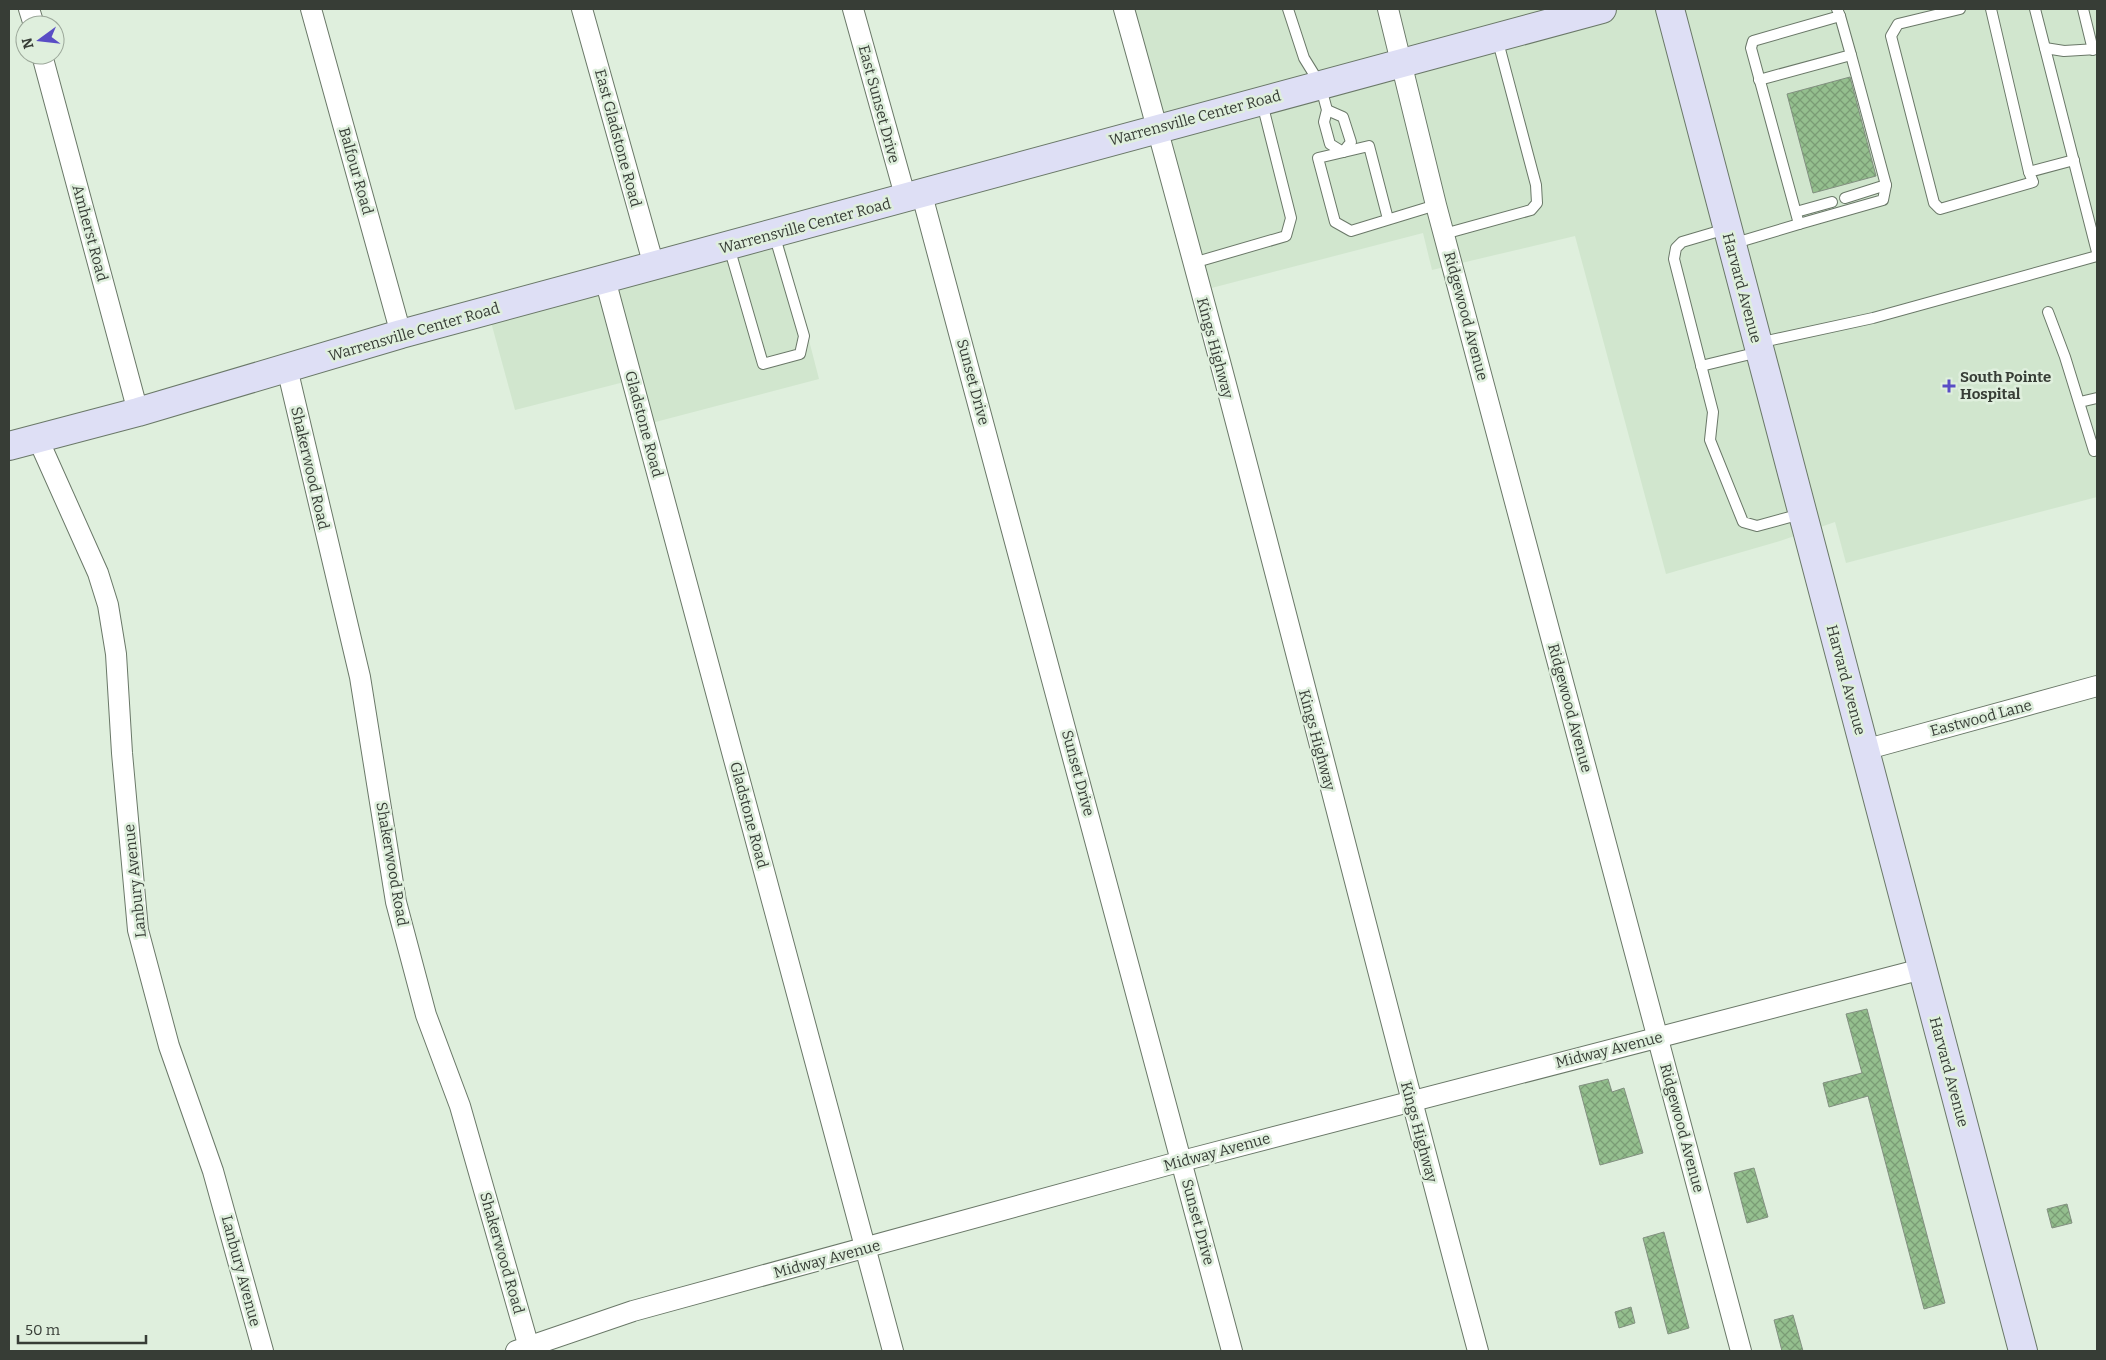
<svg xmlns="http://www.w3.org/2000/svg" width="2106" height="1360" viewBox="0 0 2106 1360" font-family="Bitter,serif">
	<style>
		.built { fill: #d1e6ce }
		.building { fill: url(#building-cross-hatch); stroke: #829080 }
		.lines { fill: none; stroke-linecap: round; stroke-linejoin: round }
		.service-casing { stroke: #6a7868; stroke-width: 12 }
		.minor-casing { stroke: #6a7868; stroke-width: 22 }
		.secondary-casing { stroke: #6a7868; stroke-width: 30 }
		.service { stroke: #fff; stroke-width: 10 }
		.minor { stroke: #fff; stroke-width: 20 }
		.secondary { stroke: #dedff5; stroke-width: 28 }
		.poi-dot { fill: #594dc5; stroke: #dfefdd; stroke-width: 2 }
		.labels { text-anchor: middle; stroke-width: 5; stroke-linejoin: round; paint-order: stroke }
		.street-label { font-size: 15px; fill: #373d36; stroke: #dfefdd }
		.poi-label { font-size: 15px; font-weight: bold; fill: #373d36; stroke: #dfefdd; text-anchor: start }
	</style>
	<defs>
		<pattern id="building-cross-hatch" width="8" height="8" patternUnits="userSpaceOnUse" patternTransform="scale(1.25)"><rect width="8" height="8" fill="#94bf8e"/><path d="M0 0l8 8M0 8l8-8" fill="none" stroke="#7a9c75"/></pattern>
	</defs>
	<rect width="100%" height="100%" fill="#dfefdd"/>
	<g class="built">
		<polygon points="1124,9 2097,9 2097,497 1846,563 1835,522 1780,541 1666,574 1575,236 1432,270 1423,233 1200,291"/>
		<polygon points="781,232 819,379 644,425 632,380 515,410 488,311"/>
	</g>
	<g class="building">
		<polygon points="1850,77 1876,176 1813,193 1787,94"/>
		<polygon points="1867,1009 1945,1303 1924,1309 1868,1096 1829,1107 1823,1083 1862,1073 1846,1014"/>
		<polygon points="1608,1079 1612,1092 1624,1088 1643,1153 1600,1165 1579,1086"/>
		<polygon points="1754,1168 1768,1217 1747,1223 1734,1173"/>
		<polygon points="2067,1204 2072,1223 2052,1228 2047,1209"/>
		<polygon points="1664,1232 1689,1328 1668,1334 1643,1238"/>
		<polygon points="1631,1307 1635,1323 1619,1328 1615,1312"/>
		<polygon points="1793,1315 1803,1351 1782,1351 1774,1320"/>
	</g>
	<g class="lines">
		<g class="service-casing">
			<g id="service">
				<polyline points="1288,9 1304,58 1320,84 1327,110 1324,122 1330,144 1343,152"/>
				<polyline points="1960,9 1898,24 1891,36 1934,203 1940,209 2033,182 2029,172 2074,160"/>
				<polyline points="1991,9 2029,172"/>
				<polyline points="2035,9 2097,252"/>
				<polyline points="2083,9 2093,50"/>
				<polyline points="2045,48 2064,51 2097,49"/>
				<polyline points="1759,80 1851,55 1840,16"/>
				<polyline points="1327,110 1343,117 1351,142 1343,152"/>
				<polyline points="1845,198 1886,185"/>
				<polyline points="1796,212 1832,202"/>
				<polyline points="1388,219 1369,146 1318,158 1335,222 1351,231 1436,205"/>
				<polyline points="1799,224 1883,200 1886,185 1851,55"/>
				<polyline points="1726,229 1682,242 1676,248 1674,259 1713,412 1710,440 1743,522 1757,526 1801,514"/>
				<polyline points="1444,234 1531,210 1537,203 1536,185 1497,38"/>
				<polyline points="1732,244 1799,224 1751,48 1753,41 1840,16 1837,9"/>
				<polyline points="729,247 763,364 800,354 804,336 774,234"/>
				<polyline points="1193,263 1286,236 1291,218 1262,103"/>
				<polyline points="2048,312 2065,357 2094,451"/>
				<polyline points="1758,343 1873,318 2097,256"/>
				<polyline points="1701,366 1759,352"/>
				<polyline points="2080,402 2097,398"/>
			</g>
		</g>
		<g class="minor-casing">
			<g id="minor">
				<polyline points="29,9 34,25"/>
				<polyline points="311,9 401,334"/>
				<polyline points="582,9 654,266"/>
				<polyline points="853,9 906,199"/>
				<path d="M1124 9C1249 454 1358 904 1478 1351"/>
				<polyline points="1388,9 1436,205 1741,1351"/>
				<polyline points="42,55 138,412"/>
				<polyline points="922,195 1232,1351"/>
				<polyline points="605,279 893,1351"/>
				<polyline points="287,368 360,677 396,902 426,1015 460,1106 530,1351"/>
				<polyline points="38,439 98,573 108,605 116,654 122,753 138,930 169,1046 213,1171 263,1351"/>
				<polyline points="1864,750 2097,686"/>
				<polyline points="516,1351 633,1311 1182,1161 1922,969"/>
			</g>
		</g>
		<g class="secondary-casing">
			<g id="secondary">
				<polyline points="1670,9 2023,1351"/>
				<polyline points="9,446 138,412 401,334 1602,9"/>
			</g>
		</g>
		<use href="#service" class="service"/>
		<use href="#minor" class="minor"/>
		<use href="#secondary" class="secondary"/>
	</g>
	<path class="poi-dot" d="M1946.5 378.5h5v5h5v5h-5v5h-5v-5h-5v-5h5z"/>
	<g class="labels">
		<g class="street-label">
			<text transform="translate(879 104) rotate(75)" y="5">East Sunset Drive</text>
			<text transform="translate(1195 118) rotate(-15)" y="5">Warrensville Center Road</text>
			<text transform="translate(618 138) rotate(75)" y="5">East Gladstone Road</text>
			<text transform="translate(356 171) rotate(74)" y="5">Balfour Road</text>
			<text transform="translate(805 226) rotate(-15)" y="5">Warrensville Center Road</text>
			<text transform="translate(90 233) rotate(75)" y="5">Amherst Road</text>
			<text transform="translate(1742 288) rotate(75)" y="5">Harvard Avenue</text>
			<text transform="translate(1466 316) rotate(75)" y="5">Ridgewood Avenue</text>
			<text transform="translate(414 332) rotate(-16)" y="5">Warrensville Center Road</text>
			<text transform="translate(1215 348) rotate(75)" y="5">Kings Highway</text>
			<text transform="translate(973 382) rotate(75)" y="5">Sunset Drive</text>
			<text transform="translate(644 424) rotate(75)" y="5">Gladstone Road</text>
			<text transform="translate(310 468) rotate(77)" y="5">Shakerwood Road</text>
			<text transform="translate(1846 680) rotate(75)" y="5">Harvard Avenue</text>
			<text transform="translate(1570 708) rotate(75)" y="5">Ridgewood Avenue</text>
			<text transform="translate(1981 718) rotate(-15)" y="5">Eastwood Lane</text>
			<text transform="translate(1317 740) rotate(75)" y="5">Kings Highway</text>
			<text transform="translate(1078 773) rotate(75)" y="5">Sunset Drive</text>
			<text transform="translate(749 815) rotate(75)" y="5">Gladstone Road</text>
			<text transform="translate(392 864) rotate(80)" y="5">Shakerwood Road</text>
			<text transform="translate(135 881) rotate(-96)" y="5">Lanbury Avenue</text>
			<text transform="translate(1609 1050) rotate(-14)" y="5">Midway Avenue</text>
			<text transform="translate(1949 1072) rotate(75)" y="5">Harvard Avenue</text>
			<text transform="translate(1682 1128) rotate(75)" y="5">Ridgewood Avenue</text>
			<text transform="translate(1419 1132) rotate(75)" y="5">Kings Highway</text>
			<text transform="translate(1217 1152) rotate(-15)" y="5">Midway Avenue</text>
			<text transform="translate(1198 1222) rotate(75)" y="5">Sunset Drive</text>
			<text transform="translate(502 1253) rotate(74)" y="5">Shakerwood Road</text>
			<text transform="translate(827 1259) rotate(-15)" y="5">Midway Avenue</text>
			<text transform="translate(241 1271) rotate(75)" y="5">Lanbury Avenue</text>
		</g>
		<g class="poi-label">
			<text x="1960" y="382">South Pointe<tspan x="1960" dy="17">Hospital</tspan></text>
		</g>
	</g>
	<rect width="2106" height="1360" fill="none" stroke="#373d36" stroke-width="20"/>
	<g transform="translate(40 40) rotate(255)"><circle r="24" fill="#dfefdd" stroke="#9ca89a"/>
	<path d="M0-4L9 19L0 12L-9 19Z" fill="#594dc5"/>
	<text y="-8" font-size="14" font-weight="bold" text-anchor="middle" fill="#373d36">N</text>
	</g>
	<path d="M18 1335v8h128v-8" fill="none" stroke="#373d36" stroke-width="2.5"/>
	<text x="25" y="1335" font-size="15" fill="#373d36" stroke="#dfefdd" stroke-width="4" paint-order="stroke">50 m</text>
</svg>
